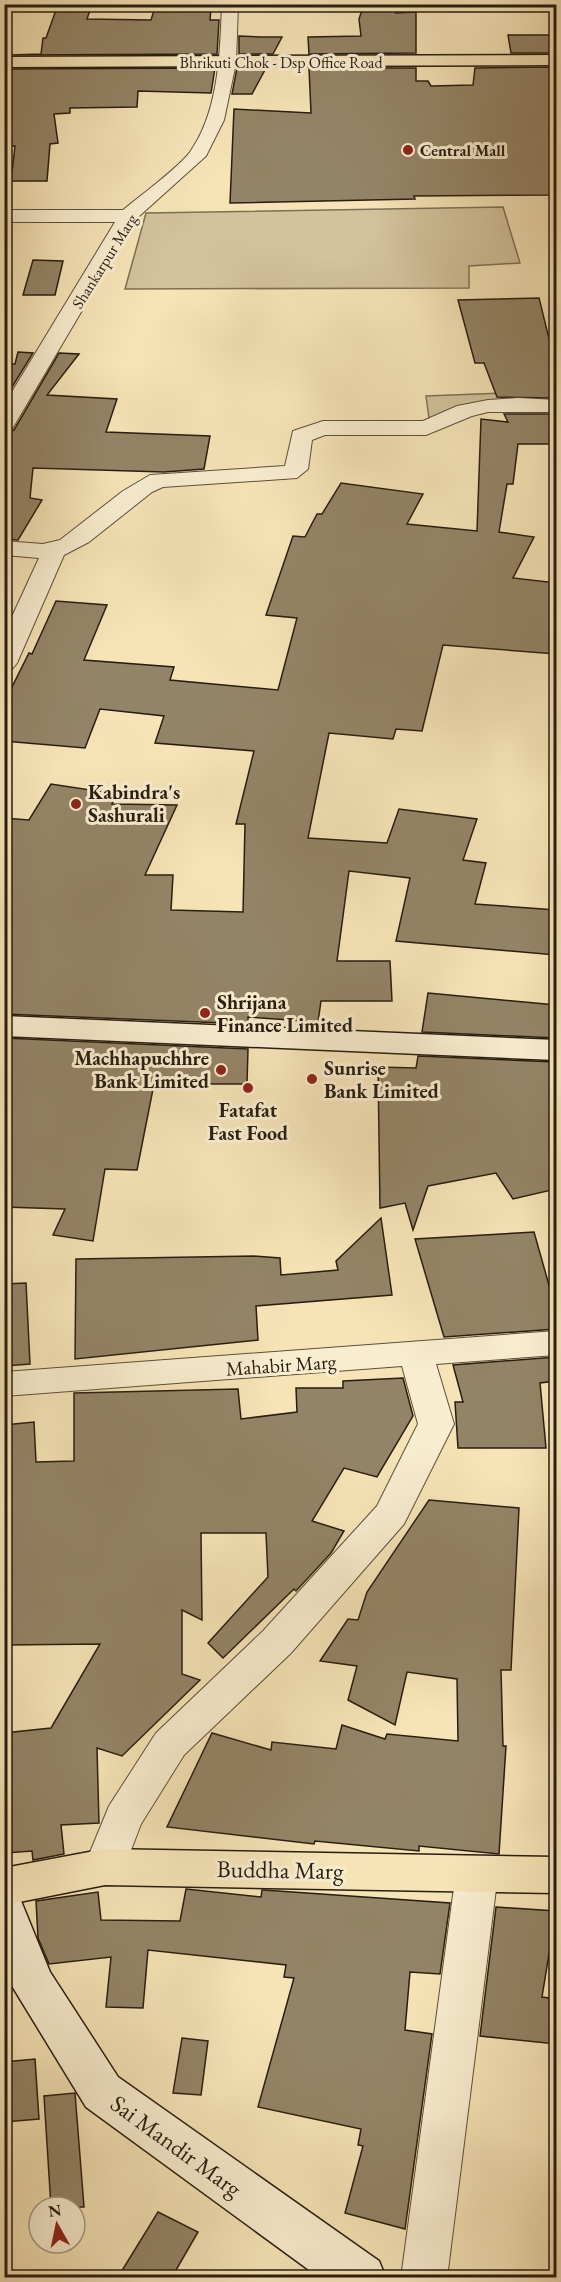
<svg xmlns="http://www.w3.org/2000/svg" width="561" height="2282" viewBox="0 0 561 2282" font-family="'EB Garamond',serif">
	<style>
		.green { fill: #d3c29b; stroke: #7e7056; stroke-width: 1.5 }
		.building { fill: #948467; stroke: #291d11; stroke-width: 1.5 }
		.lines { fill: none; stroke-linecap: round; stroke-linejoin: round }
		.street-casing { stroke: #5c4f3a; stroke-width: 2 }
		.secondary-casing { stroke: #291d11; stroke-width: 3 }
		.primary-casing { stroke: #291d11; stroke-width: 3 }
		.street { fill: #f9edd0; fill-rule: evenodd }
		.secondary { fill: #f9edd0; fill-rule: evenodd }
		.primary { fill: #f6e4b7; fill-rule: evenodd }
		.poi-dot { fill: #8f2418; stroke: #f9edd0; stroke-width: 2 }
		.labels { text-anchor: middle; stroke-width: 6; stroke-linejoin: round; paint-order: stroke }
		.far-street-label { font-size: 16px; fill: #291d11; stroke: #f9edd0 }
		.far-poi-label { font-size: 16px; font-weight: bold; fill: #291d11; stroke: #f9edd0; text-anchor: start }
		.poi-label { font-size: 20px; font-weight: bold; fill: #291d11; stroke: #f9edd0; text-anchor: start }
		.street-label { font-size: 20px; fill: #291d11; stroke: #f9edd0 }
		.near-street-label { font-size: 24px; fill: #291d11; stroke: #f9edd0 }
	</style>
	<rect width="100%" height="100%" fill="#f6e4b7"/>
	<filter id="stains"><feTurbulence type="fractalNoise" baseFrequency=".00333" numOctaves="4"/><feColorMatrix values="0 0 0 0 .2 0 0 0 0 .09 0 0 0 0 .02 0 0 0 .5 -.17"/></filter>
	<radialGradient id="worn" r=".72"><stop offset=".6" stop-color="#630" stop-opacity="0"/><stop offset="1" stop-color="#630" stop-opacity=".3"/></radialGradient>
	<g class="green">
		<polygon points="503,207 520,263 469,266 469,288 125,289 146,213"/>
		<path d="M556 391V407C512 400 473 414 430 426L426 396Z"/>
	</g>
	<g class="building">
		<polygon points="364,4 399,4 396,13 416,12 416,53 309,54 308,37 361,36 359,19"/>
		<polygon points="155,7 211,9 210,20 219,20 217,54 10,55 41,54 43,38 46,38 56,10 90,10 87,19 151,20"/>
		<polygon points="508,35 556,35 556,53 511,53"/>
		<polygon points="239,36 261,37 282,37 273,54 239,54"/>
		<polygon points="556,67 556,195 414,196 415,199 230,203 234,109 311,113 309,68 416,68 416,81 428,81 431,86 473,85 475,68"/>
		<polygon points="215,68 211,93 138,91 137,107 70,108 70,113 54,114 58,143 50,144 47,181 11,181 15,146 4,147 9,69"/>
		<polygon points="237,68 266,68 252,94 232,94"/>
		<polygon points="33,260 63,261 55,295 23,295"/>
		<polygon points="539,298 553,355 556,355 556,398 497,397 484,363 475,363 458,300"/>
		<polygon points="18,352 33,353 4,400 4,364 15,364"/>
		<polygon points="59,353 79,354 47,395 117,399 106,432 210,436 204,469 164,472 33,468 30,498 42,500 18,540 4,539 4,432 14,430"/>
		<polygon points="504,414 556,414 556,444 518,444 513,484 507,484 499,532 534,537 513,578 556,583 556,654 443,645 422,731 396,729 393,739 329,733 308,838 387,843 399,809 477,819 463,860 486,863 475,904 556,910 556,955 396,941 410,878 349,871 337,961 390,961 392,1001 321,1001 318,1022 248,1017 248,1024 4,1014 4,818 29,820 51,784 117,794 112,804 177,805 145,875 173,875 171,910 243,912 245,824 236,824 254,751 155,743 164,716 100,709 85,748 4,741 4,703 29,653 32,654 56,601 107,605 84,660 174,667 170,680 278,690 297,618 266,615 293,536 305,537 317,514 322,514 341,483 423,494 407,524 477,531 481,419 508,422"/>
		<polygon points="428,993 556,1005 556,1038 422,1032"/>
		<polygon points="4,1038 248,1049 247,1084 154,1084 137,1170 105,1169 93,1241 53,1235 65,1209 4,1207"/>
		<polygon points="418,1056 556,1062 556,1189 513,1199 496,1173 428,1186 413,1230 405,1203 380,1208 378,1067 416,1068"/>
		<polygon points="381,1218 392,1295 256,1306 258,1340 75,1359 76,1259 254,1256 280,1258 281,1275 338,1270 336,1261"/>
		<polygon points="534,1232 556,1310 556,1329 444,1337 415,1239"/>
		<polygon points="26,1283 30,1364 4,1366 4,1284"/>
		<polygon points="556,1357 556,1381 540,1383 546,1448 458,1448 455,1402 463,1402 453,1365"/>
		<polygon points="403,1378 413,1416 377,1477 344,1468 312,1521 344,1531 331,1553 296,1591 294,1589 223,1658 208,1643 268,1577 266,1533 201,1533 202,1620 182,1610 182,1674 200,1680 122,1756 97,1748 99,1823 61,1825 64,1854 33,1860 32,1851 6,1853 4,1733 51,1728 100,1644 4,1645 4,1425 34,1422 36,1462 74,1461 74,1393 238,1389 241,1419 297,1412 296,1388 343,1388 343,1381"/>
		<polygon points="429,1500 519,1508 511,1670 501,1670 503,1746 506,1746 499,1854 419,1846 419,1851 315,1841 314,1844 167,1827 212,1733 271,1750 272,1742 336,1749 342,1725 385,1739 387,1734 458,1741 457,1679 407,1672 395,1725 348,1700 357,1666 320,1661 348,1619 358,1620 367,1592"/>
		<polygon points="186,1889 261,1897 262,1890 264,1890 450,1903 440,1974 410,1972 405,2030 432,2034 405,2229 345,2213 363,2146 358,2145 361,2129 258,2107 294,1978 284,1977 286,1965 148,1950 143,2008 106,2007 111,1957 49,1964 38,1938 36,1901 98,1892 101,1920 180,1921"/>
		<polygon points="496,1907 556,1911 542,1997 556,1999 556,2044 480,2036"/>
		<polygon points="182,2038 208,2041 201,2095 173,2093"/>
		<polygon points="35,2059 39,2119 4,2122 4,2062"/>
		<polygon points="75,2093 84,2207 51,2207 44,2096"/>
		<polygon points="158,2212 198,2232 172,2277 118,2277"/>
	</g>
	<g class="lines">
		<g class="street-casing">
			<g id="street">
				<path d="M222 4H238L236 63 224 120 206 156 136 219 15 424 12 429 4 430V405L115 222H4V210H123C140 196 178 168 190 152 219 111 220 53 222 4Z"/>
				<polygon points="518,398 556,400 556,412 488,412 472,416 426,435 325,435 312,440 308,469 297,478 163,487 152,492 89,542 64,555 17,663 13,668 4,670 4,634 39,558 4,555 4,541 43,544 60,540 123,491 150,475 285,466 293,431 323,421 423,421 457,406 488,400"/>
				<polygon points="556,1331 556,1355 436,1364 454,1424 404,1524 291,1653 184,1755 141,1824 120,1879 105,1884 90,1879 84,1867 109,1806 156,1733 263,1631 377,1506 418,1424 402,1366 4,1396 4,1372"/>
				<polygon points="477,1856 492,1861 498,1873 447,2278 401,2278 456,1873 462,1861"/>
			</g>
		</g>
		<g class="secondary-casing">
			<g id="secondary">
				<polygon points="4,1016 556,1040 556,1060 4,1036"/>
				<polygon points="4,1890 19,1896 50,1972 118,2077 379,2261 386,2278 320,2278 86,2107 9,1981 4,1970"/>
			</g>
		</g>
		<g class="primary-casing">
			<g id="primary">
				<polygon points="556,55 556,65 4,67 4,57"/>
				<polygon points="105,1849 556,1857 556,1893 105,1885 4,1905 4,1868"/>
			</g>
		</g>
		<use href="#street" class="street"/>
		<use href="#secondary" class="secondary"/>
		<use href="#primary" class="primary"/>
	</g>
	<g class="poi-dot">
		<circle cx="408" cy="150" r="6"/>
		<circle cx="76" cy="804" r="6"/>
		<circle cx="205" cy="1013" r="6"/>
		<circle cx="221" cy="1070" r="6"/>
		<circle cx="312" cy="1079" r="6"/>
		<circle cx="248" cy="1088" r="6"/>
	</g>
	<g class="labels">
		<g class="far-street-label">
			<text x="281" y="68">Bhrikuti Chok - Dsp Office Road</text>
			<text transform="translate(104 261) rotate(-58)" y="6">Shankarpur Marg</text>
		</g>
		<g class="far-poi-label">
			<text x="420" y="156">Central Mall</text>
		</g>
		<g class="poi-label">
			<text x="88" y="799">Kabindra's<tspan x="88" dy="23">Sashurali</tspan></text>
			<text x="217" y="1009">Shrijana<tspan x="217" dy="23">Finance Limited</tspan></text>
			<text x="209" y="1065" text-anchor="end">Machhapuchhre<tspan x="209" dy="23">Bank Limited</tspan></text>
			<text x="324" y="1075">Sunrise<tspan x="324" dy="23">Bank Limited</tspan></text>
			<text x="248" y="1117" text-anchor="middle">Fatafat<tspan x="248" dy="23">Fast Food</tspan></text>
		</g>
		<g class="street-label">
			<text transform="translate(281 1365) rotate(-4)" y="7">Mahabir Marg</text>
		</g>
		<g class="near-street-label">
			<text transform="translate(280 1870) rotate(1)" y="8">Buddha Marg</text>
			<text transform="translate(176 2146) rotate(36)" y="8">Sai Mandir Marg</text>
		</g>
	</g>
	<rect width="561" height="2282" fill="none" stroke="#f6e4b7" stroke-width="24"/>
	<rect x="6" y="6" width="549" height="2270" fill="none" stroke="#291d11" stroke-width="3"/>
	<rect x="12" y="12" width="537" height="2258" fill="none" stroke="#291d11" stroke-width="1.5"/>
	<g transform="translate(57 2225) rotate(351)"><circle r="28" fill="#f9edd0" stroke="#a69a84" stroke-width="1.5"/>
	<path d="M0-4.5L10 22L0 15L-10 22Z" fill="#8f2418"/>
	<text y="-9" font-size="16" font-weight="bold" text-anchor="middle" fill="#291d11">N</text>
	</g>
	<rect width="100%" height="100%" filter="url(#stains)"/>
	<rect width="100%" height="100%" fill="url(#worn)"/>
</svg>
